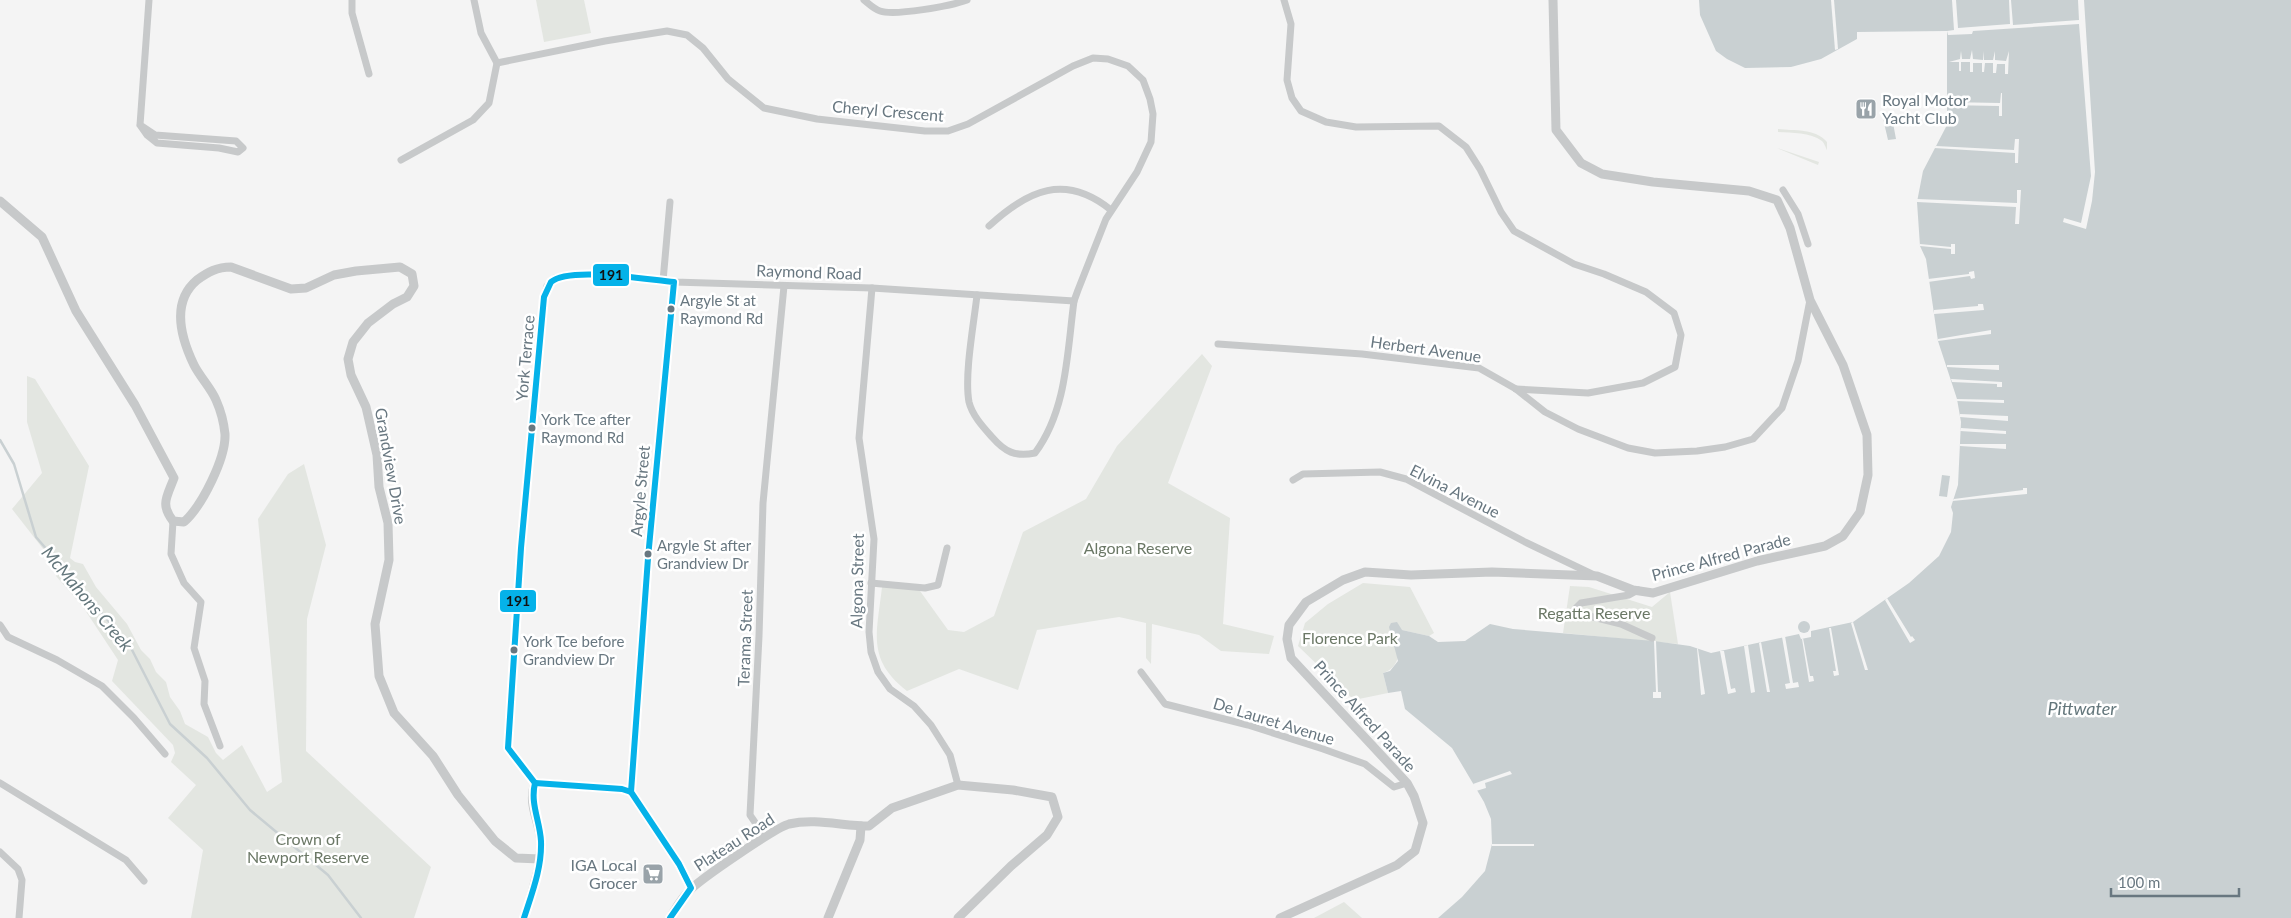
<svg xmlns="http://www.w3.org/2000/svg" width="2291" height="918" viewBox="0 0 2291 918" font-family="Lato,sans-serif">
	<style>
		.green { fill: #e3e6e1 }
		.water { fill: #c9d0d2 }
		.pier { fill: #f4f4f4 }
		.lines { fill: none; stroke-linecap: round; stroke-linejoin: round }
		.stream { stroke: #c9d0d2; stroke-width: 2.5 }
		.minor { stroke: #c7c9ca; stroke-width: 7 }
		.tertiary { stroke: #c7c9ca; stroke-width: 9 }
		.bus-1-casing { stroke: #fff; stroke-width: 10 }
		.bus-1 { stroke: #05b2e9; stroke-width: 6 }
		.bus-dot { fill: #687780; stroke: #fff; stroke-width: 2 }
		.labels { text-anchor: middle; stroke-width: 5; stroke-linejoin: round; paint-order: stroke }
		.bus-label { font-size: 15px; fill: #687780; stroke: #fff; text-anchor: start }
		.poi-label { font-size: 16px; fill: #687780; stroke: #fff; text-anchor: start }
		.street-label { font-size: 16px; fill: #687780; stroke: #fff }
		.park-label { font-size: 16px; fill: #6b7866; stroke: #fff }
		.water-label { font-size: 18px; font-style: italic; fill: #64777c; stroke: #fff }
		.line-badge { stroke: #fff; stroke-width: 2 }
		.pale-badge-label { font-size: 14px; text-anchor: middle; font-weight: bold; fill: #111 }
	</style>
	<rect width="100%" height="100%" fill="#f4f4f4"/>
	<g class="green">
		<polygon points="536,0 584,0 591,33 544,42"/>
		<path d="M1778 129C1794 131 1815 128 1827 142V150C1826 149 1825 144 1822 141 1810 132 1792 133 1778 132Z"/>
		<polygon points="1777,148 1819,162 1818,165"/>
		<path d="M1202 354 1212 366 1168 483 1230 518 1223 624 1274 636 1269 654 1221 651 1199 635 1152 624 1151 664 1146 658V623L1119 617 1037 630 1018 690 959 669 907 691C866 659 877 633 882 587L915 584 948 630 964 632 994 616 1023 532 1086 499 1117 446Z"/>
		<polygon points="27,376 35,379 89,466 70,558 75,562 83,564 96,587 127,624 141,650 150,659 156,672 166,682 170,697 180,711 185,724 208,737 216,753 223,760 242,745 267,792 282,782 258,519 288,474 304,464 326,545 307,619 306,751 431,867 414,918 191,918 203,850 168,818 196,785 171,762 175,753 173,745 112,681 118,660 83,607 56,576 58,568 12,509 42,473 27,422"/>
		<path d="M1363 583 1410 587 1434 633 1429 636 1402 630C1399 647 1402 667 1383 673L1388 693 1354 700 1298 646 1305 623 1328 604Z"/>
		<polygon points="1570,586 1589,587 1652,607 1670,592 1678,644 1563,633"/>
		<polygon points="1344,902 1362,918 1314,918"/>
	</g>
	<g class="water">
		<polygon points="1699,0 2291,0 2291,918 1438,918 1462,897 1485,871 1492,844 1491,819 1484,802 1452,748 1405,709 1401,691 1388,693 1383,673 1390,671 1398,661 1389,627 1391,623 1397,622 1402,630 1429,636 1438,642 1465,641 1490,624 1513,629 1654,641 1690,646 1711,653 1799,634 1801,639 1811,637 1811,631 1853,622 1909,583 1939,556 1951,532 1953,513 1951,507 1958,485 1961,422 1957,399 1938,341 1926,259 1920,246 1917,202 1923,171 1947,125 1947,31 1857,32 1857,39 1821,59 1791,67 1745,68 1727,59 1716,51 1700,15"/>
		<polygon points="1891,112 1896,139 1888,140 1882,114"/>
		<polygon points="1942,475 1950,476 1947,497 1939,496"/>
		<circle cx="1804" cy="627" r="6"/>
	</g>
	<g class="pier">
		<polygon points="1831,0 1834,0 1838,49 1835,50"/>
		<polygon points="1952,0 1956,0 1958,28 2010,24 2009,0 2011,0 2013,25 2079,20 2078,0 2084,0 2095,172 2092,201 2086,229 2063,222 2064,218 2081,223 2091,176 2079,24 1973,31 1972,34 1948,35 1947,31 1954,30"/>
		<polygon points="1972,50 1973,59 1983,60 1984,51 1984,60 1993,60 1995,51 1995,60 2006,61 2009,51 2008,74 2005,74 2005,64 1997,64 1996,73 1993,73 1993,63 1985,63 1984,72 1982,72 1982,63 1973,63 1973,72 1970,72 1970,62 1961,62 1961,71 1959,71 1959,62 1949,62 1960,59 1961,51 1962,59 1970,59"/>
		<polygon points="2001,93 2002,93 2002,116 1999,116 1999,106 1946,105 1947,102 2000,103"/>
		<polygon points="2015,139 2019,139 2018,163 2015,163 2015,153 1934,148 1936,146 2014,150"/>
		<polygon points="2017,190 2021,190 2019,224 2015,224 2016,207 1917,202 1917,199 2017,203"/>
		<polygon points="1920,244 1951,247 1951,244 1955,244 1955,254 1951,254 1951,249 1920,246"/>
		<polygon points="1974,271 1975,278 1971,279 1970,276 1928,282 1928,279 1969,274 1969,272"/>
		<polygon points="1978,304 1983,304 1984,310 1934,314 1934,310 1978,306"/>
		<polygon points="1991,330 1991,334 1938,341 1938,339"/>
		<polygon points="1947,365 1999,365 1999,370 1947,367"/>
		<polygon points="1951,379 2002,382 2002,387 1997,387 1997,384 1952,382"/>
		<polygon points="1957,399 2004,400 2004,403 1957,401"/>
		<polygon points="1960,414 2008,416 2008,421 1960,417"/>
		<polygon points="1961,428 2006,431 2006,434 1960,431"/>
		<polygon points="1960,444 2006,444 2006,449 1960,446"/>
		<polygon points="2023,488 2027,488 2027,494 1952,501 1954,499 2023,490"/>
		<polygon points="1887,598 1911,637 1912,636 1915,640 1910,643 1885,600"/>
		<polygon points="1853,622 1868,670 1865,670 1851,623"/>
		<polygon points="1829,628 1831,628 1839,675 1834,676 1833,671 1836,671"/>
		<polygon points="1785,636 1793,683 1798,682 1799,687 1786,689 1785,684 1790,683 1782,637"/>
		<polygon points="1803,638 1810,676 1813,676 1814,681 1809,682 1802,639"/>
		<polygon points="1654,641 1656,641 1658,692 1661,692 1661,698 1653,698 1653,692 1656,692"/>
		<polygon points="1761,642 1770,692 1767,692 1759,643"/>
		<polygon points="1748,645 1755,692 1751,693 1744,646"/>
		<polygon points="1697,648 1698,649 1705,694 1701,695"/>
		<polygon points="1720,651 1724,651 1731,689 1735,688 1736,692 1728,694"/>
		<polygon points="1510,771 1512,774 1485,783 1486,788 1476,791 1473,784"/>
		<rect x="1492" y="844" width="42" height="2"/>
	</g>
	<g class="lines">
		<polyline class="stream" points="0,440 14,464 36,537 130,646 170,724 207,758 250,810 328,875 361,918"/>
		<g class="minor">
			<polyline points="352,0 352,13 369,74"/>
			<path d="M474 0 481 33 497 63 605 41 667 31 687 35 703 48 728 79 764 108 817 119 925 131H948L968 124 1073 66 1093 58 1108 59 1128 66 1143 80 1150 99 1153 114 1151 142 1137 172 1106 219 1078 290 1074 301C1067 353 1067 410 1035 453 1015 457 1005 452 992 437 983 427 972 415 969 402 964 375 974 323 977 295"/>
			<path d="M864 0C869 4 874 9 880 11 895 16 951 6 967 0"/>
			<polyline points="1284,0 1291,24 1287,80 1292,98 1301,111 1326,122 1356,127 1439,126 1466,147 1480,169 1501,212 1514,231 1574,264 1604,274 1646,292 1674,313 1681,335 1675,367 1643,383 1588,393 1516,389"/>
			<polyline points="140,125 155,135 236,141 243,148 238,152 219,148 157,143 147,135 140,125 149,0"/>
			<polyline points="401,160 473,120 489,103 497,63"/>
			<polyline points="1783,190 1798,214 1808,244"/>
			<path d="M989 226C1028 190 1065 173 1111 210"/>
			<polyline points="663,281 670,202"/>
			<polyline points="872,288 859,438 874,539 869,632 871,652 878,672 890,689 914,706 931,725 950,755 958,785"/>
			<polyline points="1218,344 1362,354 1479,368 1516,389 1545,412 1578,429 1628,448 1655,453 1697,451 1725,447 1753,439 1782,408 1798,361 1810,300"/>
			<polyline points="1293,480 1303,474 1380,472 1406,479 1525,542 1594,575"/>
			<polyline points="173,521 171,554 184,583 201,602 194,648 205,681 204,704 220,746"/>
			<polyline points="871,583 925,588 938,585 947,548"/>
			<polyline points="1638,590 1629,595 1581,603 1575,609 1581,614 1621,624 1652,638"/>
			<polyline points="0,625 8,637 57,660 102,686 134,718 165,754"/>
			<polyline points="1141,672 1165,704 1248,725 1323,749 1365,764 1394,787 1407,783"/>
			<polyline points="0,783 126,860 144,881"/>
			<polyline points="535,783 508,748 521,548 544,297 547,286 555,278 579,274 674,282 872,288 1074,301"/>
			<polyline points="631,792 648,558 674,282"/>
			<polyline points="765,837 750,815 759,636 763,503 784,286"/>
			<polyline points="0,852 18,869 22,880 19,918"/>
			<polyline points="524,918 540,859"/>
		</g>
		<g class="tertiary">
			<path d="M0 201 42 237 76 311 135 405 174 478C167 497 160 504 173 521L184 522C202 506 226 458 225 434 224 424 220 409 216 400 211 388 200 377 194 365 181 338 171 302 197 280 208 272 217 267 231 267L291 289 306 288 334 275 356 271 400 267 412 274 414 286 407 297 393 304 368 323 353 342 348 359 351 375 366 407 377 455 379 487 388 523 389 560 375 624 379 676 394 713 433 756 458 795 495 841 516 858 540 859C540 854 541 848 541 843 540 821 527 805 535 783L622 789 631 792 679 864 691 888"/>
			<path d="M670 918C676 908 681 898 690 890 702 878 775 828 789 824 815 818 843 826 869 826L892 808 958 785 1013 790 1052 797 1058 817 1047 835 1011 866 958 918"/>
			<polyline points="828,918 860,840 861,826"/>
			<polyline points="1280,918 1397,865 1415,851 1423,823 1414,796 1407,783 1291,658 1287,639 1289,625 1306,602 1343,580 1365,572 1411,575 1492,572 1597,576 1633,590 1653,593 1757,561 1825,546 1843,536 1860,512 1868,475 1867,435 1843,365 1810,300 1790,228 1777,200 1749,191 1653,182 1602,174 1581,163 1556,130 1553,0"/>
		</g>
		<g class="bus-1-casing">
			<g id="bus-1">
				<path d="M535 783 508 748 521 548 544 297 551 282C569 266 649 280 674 282L648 558 631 792"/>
				<polyline points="535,783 622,789 631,792 679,864 691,888 670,918"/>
				<path d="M524 918C532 893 542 868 541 841 540 821 530 804 535 783"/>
			</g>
		</g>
		<use href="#bus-1" class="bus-1"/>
	</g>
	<defs>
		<g id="restaurant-square" transform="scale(1.125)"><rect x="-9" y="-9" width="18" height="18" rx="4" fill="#99a3a9" stroke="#fff"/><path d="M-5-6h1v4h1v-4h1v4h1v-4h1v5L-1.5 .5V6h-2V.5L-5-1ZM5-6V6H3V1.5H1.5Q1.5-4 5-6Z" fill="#fff"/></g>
		<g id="supermarket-square" transform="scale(1.125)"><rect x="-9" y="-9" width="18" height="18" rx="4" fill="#99a3a9" stroke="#fff"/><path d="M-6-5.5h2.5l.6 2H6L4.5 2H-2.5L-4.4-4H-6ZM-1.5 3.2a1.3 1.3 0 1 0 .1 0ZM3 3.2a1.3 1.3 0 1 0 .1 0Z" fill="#fff"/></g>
	</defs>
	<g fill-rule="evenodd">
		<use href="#restaurant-square" x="1866" y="109"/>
		<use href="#supermarket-square" x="653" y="874"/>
	</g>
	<g class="bus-dot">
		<circle cx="671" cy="309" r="4.5"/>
		<circle cx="532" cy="428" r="4.5"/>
		<circle cx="648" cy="554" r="4.5"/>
		<circle cx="514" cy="650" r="4.5"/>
	</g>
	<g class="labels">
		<g class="bus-label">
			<text x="680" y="306">Argyle St at<tspan x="680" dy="18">Raymond Rd</tspan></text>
			<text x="541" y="425">York Tce after<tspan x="541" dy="18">Raymond Rd</tspan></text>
			<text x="657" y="551">Argyle St after<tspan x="657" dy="18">Grandview Dr</tspan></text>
			<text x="523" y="647">York Tce before<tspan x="523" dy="18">Grandview Dr</tspan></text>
		</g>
		<g class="poi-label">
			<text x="1882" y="106">Royal Motor<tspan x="1882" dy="18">Yacht Club</tspan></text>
			<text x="637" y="871" text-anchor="end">IGA Local<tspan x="637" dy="18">Grocer</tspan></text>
		</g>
		<g class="street-label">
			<text transform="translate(888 111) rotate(5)" y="6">Cheryl Crescent</text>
			<text transform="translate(809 272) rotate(2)" y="6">Raymond Road</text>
			<text transform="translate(1426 349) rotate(8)" y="6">Herbert Avenue</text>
			<text transform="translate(525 358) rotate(-85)" y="6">York Terrace</text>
			<text transform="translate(391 466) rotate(80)" y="6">Grandview Drive</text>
			<text transform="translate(640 491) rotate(-85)" y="6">Argyle Street</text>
			<text transform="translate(1455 491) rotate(27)" y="6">Elvina Avenue</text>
			<text transform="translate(1721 557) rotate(-15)" y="6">Prince Alfred Parade</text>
			<text transform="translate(857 581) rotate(-89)" y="6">Algona Street</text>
			<text transform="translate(745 638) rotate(-88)" y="6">Terama Street</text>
			<text transform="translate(1365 716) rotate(48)" y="6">Prince Alfred Parade</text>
			<text transform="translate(1274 721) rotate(17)" y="6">De Lauret Avenue</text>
			<text transform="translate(734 842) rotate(-33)" y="6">Plateau Road</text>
		</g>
		<g class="park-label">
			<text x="1138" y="554">Algona Reserve</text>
			<text x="1594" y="619">Regatta Reserve</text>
			<text x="1350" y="644">Florence Park</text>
			<text x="308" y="845">Crown of<tspan x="308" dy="18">Newport Reserve</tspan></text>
		</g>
		<g class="water-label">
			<text transform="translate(87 599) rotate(50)" y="6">McMahons Creek</text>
			<text x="2082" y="715">Pittwater</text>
		</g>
	</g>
	<g class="line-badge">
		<rect x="592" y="263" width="38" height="24" rx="5" fill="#05b2e9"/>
		<rect x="499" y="589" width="38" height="24" rx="5" fill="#05b2e9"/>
	</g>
	<g class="pale-badge-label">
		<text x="611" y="280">191</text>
		<text x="518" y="606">191</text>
	</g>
	<path d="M2111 888v8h128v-8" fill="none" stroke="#687780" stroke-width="2.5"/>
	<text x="2118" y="888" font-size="15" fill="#687780" stroke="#ffffff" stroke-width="4" paint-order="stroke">100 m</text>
</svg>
